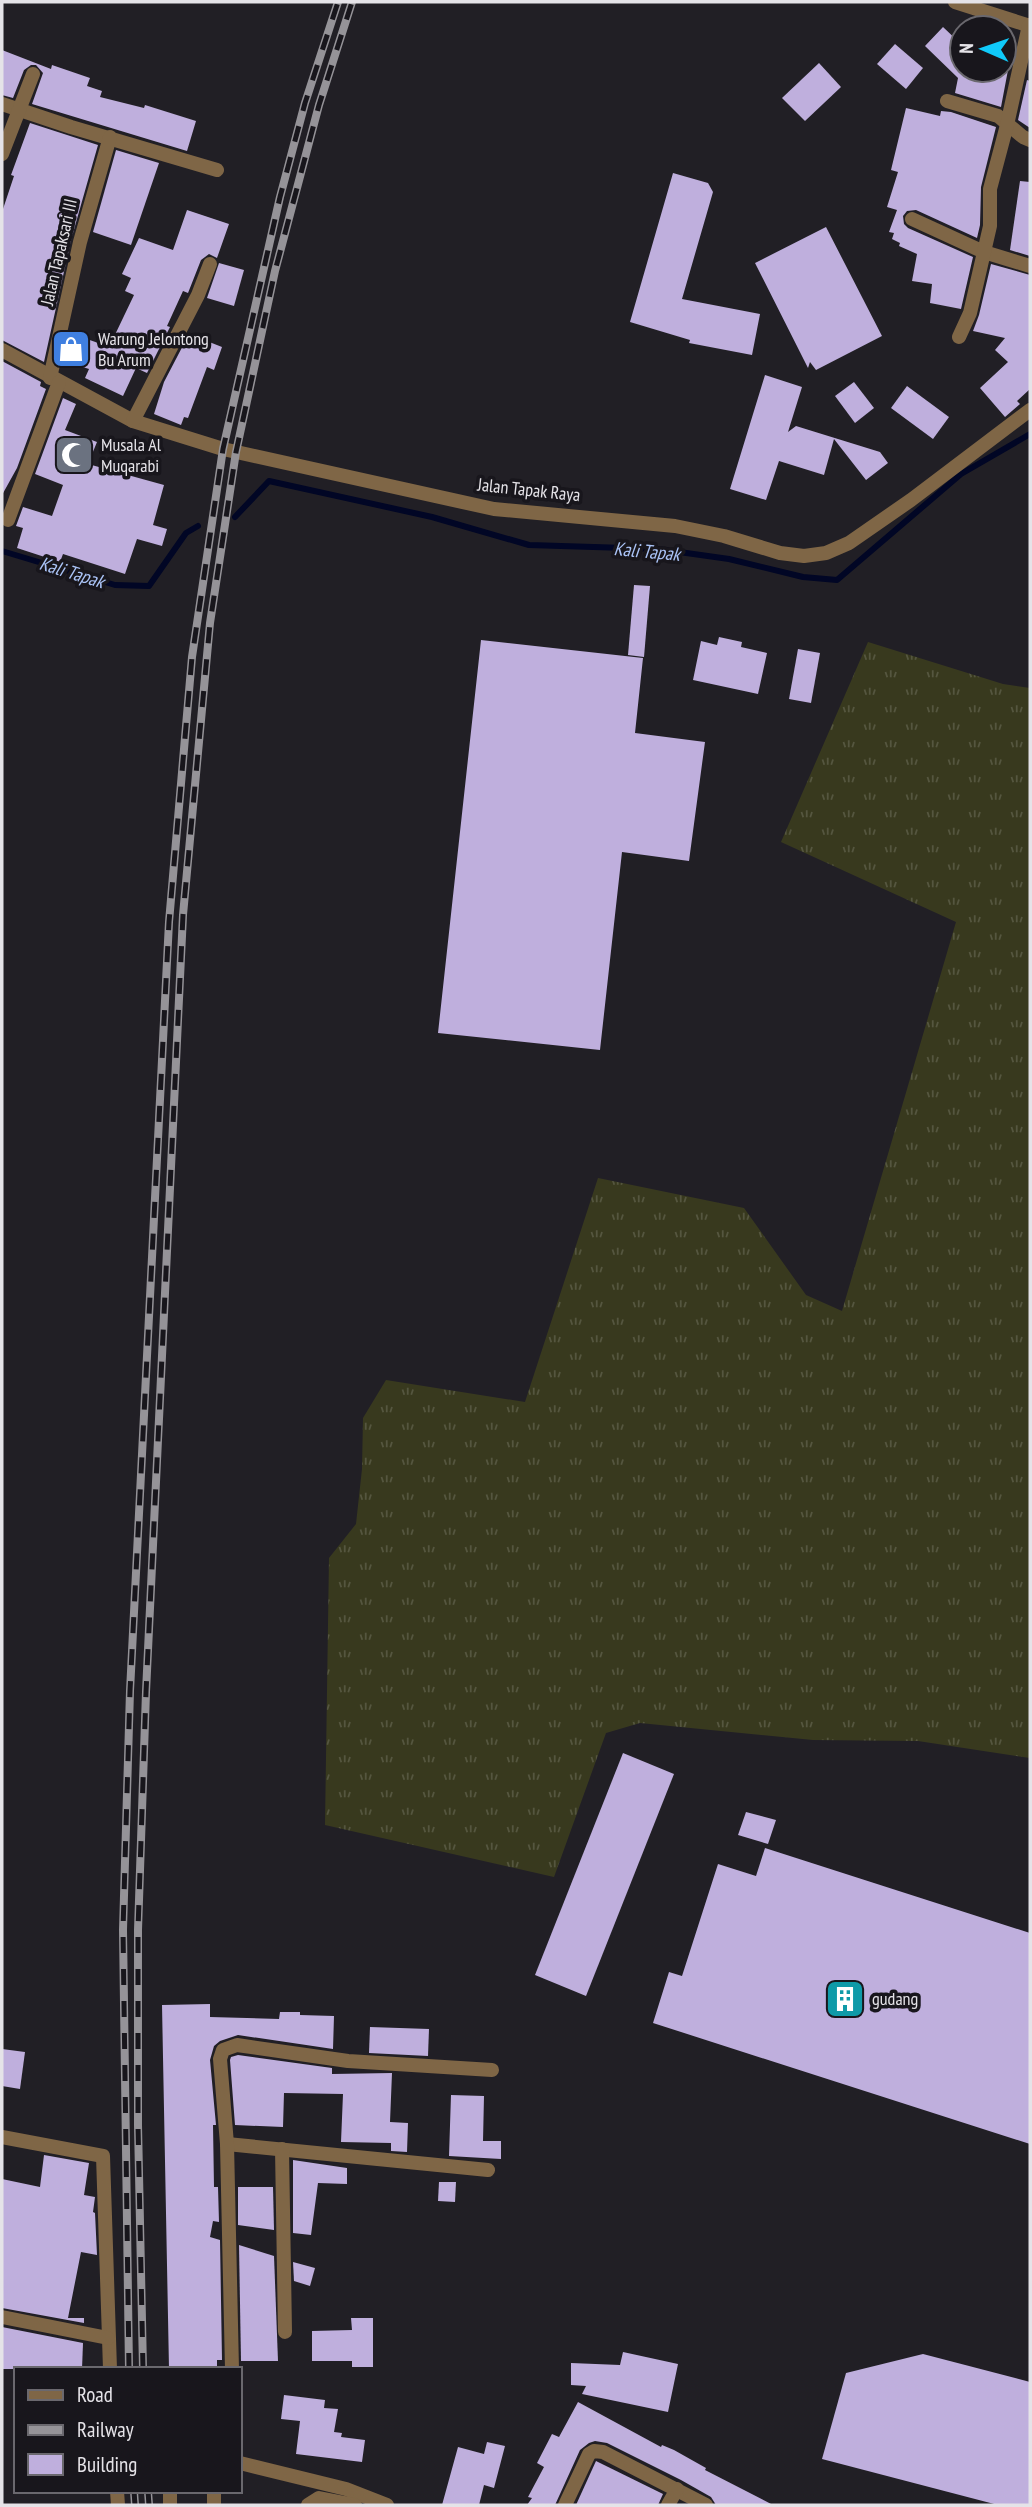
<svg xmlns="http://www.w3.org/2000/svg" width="1032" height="2507" viewBox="0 0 1032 2507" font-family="'PT Sans Narrow',sans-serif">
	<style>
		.grass { fill: url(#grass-tufts) }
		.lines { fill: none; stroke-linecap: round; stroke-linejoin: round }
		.stream { stroke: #010625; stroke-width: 6 }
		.building { fill: #bfafdd }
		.minor { stroke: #7f6646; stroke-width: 14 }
		.rail-casing { stroke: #959398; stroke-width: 8 }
		.rail { stroke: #18161c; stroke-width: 5; stroke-dasharray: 16; stroke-linecap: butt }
		.labels { text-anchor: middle; stroke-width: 7; stroke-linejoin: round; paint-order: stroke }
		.street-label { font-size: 18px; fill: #e5e3e8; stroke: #18161c }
		.poi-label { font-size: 18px; fill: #e5e3e8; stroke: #18161c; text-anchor: start }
		.water-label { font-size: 19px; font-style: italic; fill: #aac3f6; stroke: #18161c }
	</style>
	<defs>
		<pattern id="grass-tufts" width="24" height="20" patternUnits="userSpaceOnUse" patternTransform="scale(1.75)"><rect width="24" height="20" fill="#38391e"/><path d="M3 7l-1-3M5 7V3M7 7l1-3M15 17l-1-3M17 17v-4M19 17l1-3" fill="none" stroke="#55563f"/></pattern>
	</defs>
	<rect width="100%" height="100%" fill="#211f25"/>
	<polygon class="grass" points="868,642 1003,684 1030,688 1030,1758 918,1741 813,1740 640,1723 606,1733 554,1877 325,1825 329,1558 356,1524 362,1469 363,1418 386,1380 525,1402 598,1178 744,1208 806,1295 842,1311 956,922 781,842"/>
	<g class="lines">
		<g class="stream">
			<polyline points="235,517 269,481 432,517 529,545 658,549 729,559 803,577 837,580 961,474 1030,434"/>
			<polyline points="2,551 115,585 149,586 186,533 198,526"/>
		</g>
	</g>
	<g class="building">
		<polygon points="943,27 962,45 962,70 1008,70 1001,107 955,93 958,78 925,46"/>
		<polygon points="895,44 923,68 906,89 877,64"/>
		<polygon points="2,50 51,69 52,65 90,78 87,86 102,91 100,97 144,108 145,105 196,121 187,151 32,104 43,73 36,65 31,65 24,70 13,98 2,95"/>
		<polygon points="819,63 841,87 805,121 782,98"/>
		<polygon points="1027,80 1030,81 1030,128 1018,120"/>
		<polygon points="906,108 940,116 941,111 951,112 996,127 981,187 980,225 977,238 916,210 907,211 903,216 904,224 908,228 973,257 961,309 930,303 932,284 912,281 917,254 899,246 900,243 892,239 894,233 889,232 897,210 887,207 898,172 891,170"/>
		<polygon points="30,123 98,145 71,240 44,362 2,340 2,212 14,176 11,175"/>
		<polygon points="116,150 159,163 131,245 93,232"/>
		<polygon points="673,173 708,183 713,192 682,299 760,314 752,355 689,343 690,340 630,322"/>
		<polygon points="1020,181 1030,182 1030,256 1010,250"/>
		<polygon points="187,210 229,224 217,258 209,254 201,260 188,293 183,291 167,326 170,327 147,373 136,368 123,396 85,378 89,369 64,361 70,333 101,344 105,337 112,341 134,295 125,291 131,278 122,274 139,238 173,250"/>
		<polygon points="826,227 882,336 816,370 810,362 808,368 755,263"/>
		<polygon points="219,263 244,270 234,306 207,298"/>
		<polygon points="991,264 1030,275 1030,389 1017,401 1020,404 1005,417 980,388 1008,362 995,350 1005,338 973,331 979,315"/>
		<polygon points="189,334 222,347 214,370 207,367 188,418 184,417 181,425 154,414 164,382"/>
		<polygon points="2,361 41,382 40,386 46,389 17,468 2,495"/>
		<polygon points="765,375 802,387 788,432 796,426 880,452 888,463 866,480 834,439 824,475 779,461 766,500 730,489"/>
		<polygon points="854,382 874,408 855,423 835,396"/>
		<polygon points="907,386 949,417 933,439 891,408"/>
		<polygon points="63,398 76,404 65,430 97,442 88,464 164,485 153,525 167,529 162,546 137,539 125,574 63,554 60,562 17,548 23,528 16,526 23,507 52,516 63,485 35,474"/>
		<polygon points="634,585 650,586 644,657 628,655"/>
		<polygon points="719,637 742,642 741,647 767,653 758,694 693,680 701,641 717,645"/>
		<polygon points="481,640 643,658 635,733 705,742 689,861 622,852 600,1050 438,1033"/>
		<polygon points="798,649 820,653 811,703 789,699"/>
		<polygon points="623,1753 674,1774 586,1996 535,1975"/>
		<polygon points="746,1812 776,1820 768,1844 738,1835"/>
		<polygon points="765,1848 1030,1933 1030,2144 653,2023 669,1972 682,1976 718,1864 756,1876"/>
		<polygon points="210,2004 210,2017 279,2019 280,2012 300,2012 300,2015 334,2016 333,2049 238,2035 220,2041 214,2046 210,2060 216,2125 213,2125 214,2187 218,2187 219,2222 213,2221 210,2237 220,2240 222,2360 217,2360 217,2369 169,2369 162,2005"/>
		<polygon points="370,2027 429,2029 428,2056 369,2053"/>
		<polygon points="2,2049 25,2052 20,2089 2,2086"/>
		<polygon points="238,2055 332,2068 332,2074 392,2073 390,2122 408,2123 407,2152 391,2151 391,2143 341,2142 343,2094 284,2093 283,2127 235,2125 230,2060 231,2057"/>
		<polygon points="451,2095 484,2096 483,2141 501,2141 501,2159 449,2156"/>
		<polygon points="44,2155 89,2163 84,2195 95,2197 93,2212 95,2213 97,2255 81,2252 68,2318 84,2318 84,2323 2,2308 2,2179 40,2187"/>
		<polygon points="293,2160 347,2168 347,2184 318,2183 311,2235 293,2233"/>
		<polygon points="439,2182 456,2182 455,2202 438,2201"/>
		<polygon points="238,2187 273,2187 274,2230 238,2225"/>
		<polygon points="239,2245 274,2256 278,2361 241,2361"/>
		<polygon points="293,2262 315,2268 310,2286 294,2281"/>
		<polygon points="351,2318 373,2318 373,2367 352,2367 352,2361 312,2361 312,2331 352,2330"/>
		<polygon points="2,2327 83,2343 82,2369 2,2369"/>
		<polygon points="623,2352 678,2364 668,2412 582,2394 586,2386 571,2385 571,2363 620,2365"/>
		<polygon points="923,2354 1030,2382 1030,2505 998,2505 822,2459 846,2373"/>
		<polygon points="284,2395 325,2400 324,2408 338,2409 334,2432 342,2433 341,2437 365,2440 362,2462 296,2454 300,2421 281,2419"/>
		<polygon points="578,2402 661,2447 662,2445 674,2450 706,2468 705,2470 773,2505 716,2505 711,2497 681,2480 607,2443 595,2441 589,2443 580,2450 555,2505 527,2505 532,2498 528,2497 544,2467 537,2463 552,2434 559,2437"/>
		<polygon points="487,2442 505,2446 494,2488 484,2485 479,2505 442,2505 458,2447 484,2454"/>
		<polygon points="596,2461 663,2494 658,2505 576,2505"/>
	</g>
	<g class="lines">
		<g class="minor">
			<polyline points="955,2 1030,26"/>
			<polyline points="947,101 998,116 1023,137 1030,140"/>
			<polyline points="2,104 71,127 217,170"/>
			<polyline points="2,154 33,74"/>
			<polyline points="912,219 984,252 1030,266"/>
			<polyline points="959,337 970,313 990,226 990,189 1007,125 1029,25"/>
			<polyline points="2,350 133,421 223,449 494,509 675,526 724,536 780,553 804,556 826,553 849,543 911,500 1030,410"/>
			<polyline points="50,378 80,242 110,137"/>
			<polyline points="133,421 198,295 210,264"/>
			<polyline points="8,520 59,382"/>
			<polyline points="2,2137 103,2156 110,2369"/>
			<polyline points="227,2144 488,2170"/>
			<polyline points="282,2149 285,2332"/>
			<polyline points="2,2317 108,2338"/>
			<polyline points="232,2369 227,2144 220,2059 223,2050 237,2045 348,2061 492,2070"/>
			<polyline points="240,2463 346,2489 387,2505"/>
			<polyline points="117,2491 118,2505"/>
			<polyline points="170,2491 170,2505"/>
			<polyline points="214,2491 214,2505"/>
			<polyline points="308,2505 319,2498 355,2505"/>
			<polyline points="565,2505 589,2454 594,2451 603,2452 706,2505"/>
			<polyline points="668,2505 677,2489"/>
		</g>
		<g class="rail-casing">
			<g id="rail">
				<polyline points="129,2369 123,1930 130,1691 169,922 192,657 223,449 280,197 305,103 338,2"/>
				<polyline points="143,2369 138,2125 138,1930 146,1692 183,915 210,623 236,452 275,271 319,105 352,2"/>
				<polyline points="134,2491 135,2505"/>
				<polyline points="148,2491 149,2505"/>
			</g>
		</g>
		<use href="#rail" class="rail"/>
	</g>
	<defs>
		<g id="shop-square" transform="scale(2.0125)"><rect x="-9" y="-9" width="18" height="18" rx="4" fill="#3f7fe0" stroke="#18161c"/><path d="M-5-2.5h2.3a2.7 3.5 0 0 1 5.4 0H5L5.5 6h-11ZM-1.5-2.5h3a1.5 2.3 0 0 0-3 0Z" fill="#fff"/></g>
		<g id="mosque-square" transform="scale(2.0125)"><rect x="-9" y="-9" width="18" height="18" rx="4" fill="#6b7280" stroke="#18161c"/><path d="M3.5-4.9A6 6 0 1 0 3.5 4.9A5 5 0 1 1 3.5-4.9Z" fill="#fff"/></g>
		<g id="building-square" transform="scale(2.0125)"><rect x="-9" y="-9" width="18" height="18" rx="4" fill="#0f9aa8" stroke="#18161c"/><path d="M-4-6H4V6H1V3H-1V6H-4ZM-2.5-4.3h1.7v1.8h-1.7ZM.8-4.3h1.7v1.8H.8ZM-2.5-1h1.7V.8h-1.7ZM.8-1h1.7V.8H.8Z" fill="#fff"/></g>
	</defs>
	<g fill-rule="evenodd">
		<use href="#shop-square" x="71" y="349"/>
		<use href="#mosque-square" x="74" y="455"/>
		<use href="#building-square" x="845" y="1999"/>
	</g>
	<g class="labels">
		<g class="street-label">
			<text transform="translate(59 252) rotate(-77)" y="6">Jalan Tapaksari III</text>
			<text transform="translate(529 490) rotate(6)" y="6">Jalan Tapak Raya</text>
		</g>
		<g class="poi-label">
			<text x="98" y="345">Warung Jelontong<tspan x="98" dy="21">Bu Arum</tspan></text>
			<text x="101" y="451">Musala Al<tspan x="101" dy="21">Muqarabi</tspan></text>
			<text x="872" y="2005">gudang</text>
		</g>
		<g class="water-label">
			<text transform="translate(647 551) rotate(5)" y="7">Kali Tapak</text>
			<text transform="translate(72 572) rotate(17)" y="7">Kali Tapak</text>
		</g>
	</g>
	<rect width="1032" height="2507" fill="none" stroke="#e5e3e8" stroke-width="7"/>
	<rect x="14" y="2367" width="228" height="126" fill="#18161c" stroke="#6a686e" stroke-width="2"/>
	<rect x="28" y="2390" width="35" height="10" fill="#7f6646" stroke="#6a686e" stroke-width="2"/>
	<text x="77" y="2402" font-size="21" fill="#e5e3e8">Road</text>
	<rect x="28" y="2425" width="35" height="10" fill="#959398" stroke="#6a686e" stroke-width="2"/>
	<text x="77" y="2437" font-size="21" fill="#e5e3e8">Railway</text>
	<rect x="28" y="2454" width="35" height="21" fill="#bfafdd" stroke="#6a686e" stroke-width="2"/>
	<text x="77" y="2472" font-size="21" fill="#e5e3e8">Building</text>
	<g transform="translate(983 49) rotate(272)"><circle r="33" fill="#18161c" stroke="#6a686e" stroke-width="2"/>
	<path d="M0-5L12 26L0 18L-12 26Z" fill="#10cafa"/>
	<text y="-10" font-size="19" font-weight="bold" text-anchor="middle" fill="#e5e3e8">N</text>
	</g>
</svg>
